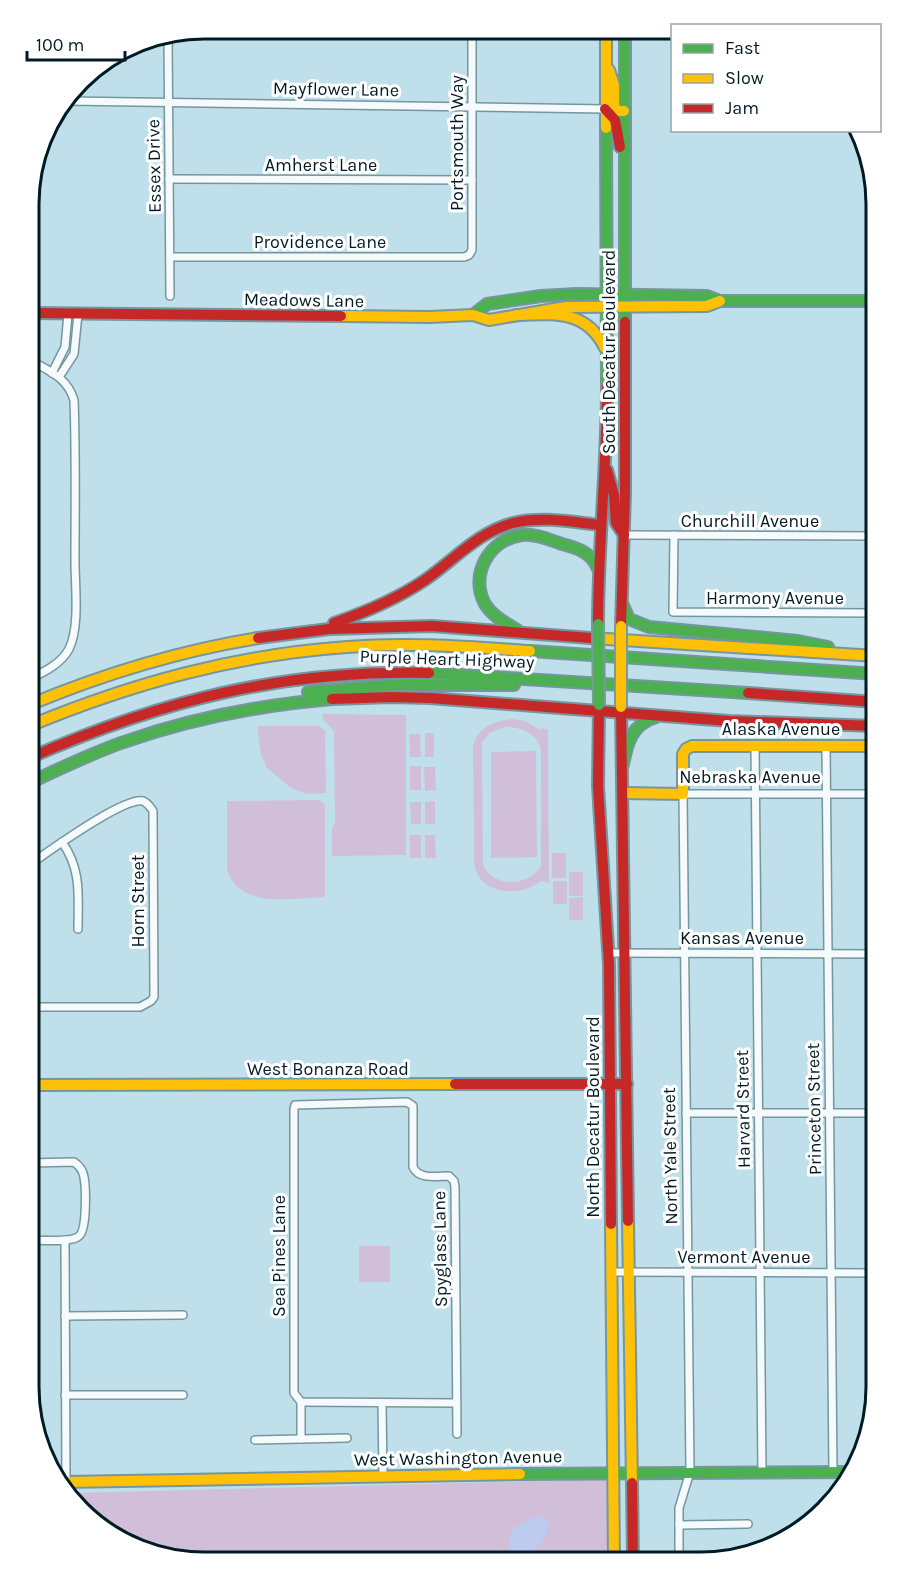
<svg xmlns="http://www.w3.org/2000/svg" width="905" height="1591" viewBox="0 0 905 1591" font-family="Karla,sans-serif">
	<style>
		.green { fill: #d1bfd9; fill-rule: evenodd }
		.water { fill: #becbf1 }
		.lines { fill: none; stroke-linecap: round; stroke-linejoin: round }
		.street-casing { stroke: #76969f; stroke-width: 10 }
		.fast-casing { stroke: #76969f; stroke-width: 14 }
		.slow-casing { stroke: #76969f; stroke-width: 14 }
		.jam-casing { stroke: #76969f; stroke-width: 14 }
		.street { stroke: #f5fafc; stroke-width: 7 }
		.fast { stroke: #4caf50; stroke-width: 10 }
		.slow { stroke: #ffc107; stroke-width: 10 }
		.jam { stroke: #c62828; stroke-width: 10 }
		.fast-bridge-casing { stroke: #799a98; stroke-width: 14; stroke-linecap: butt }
		.slow-bridge-casing { stroke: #799a98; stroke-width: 14; stroke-linecap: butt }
		.fast-bridge { stroke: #4caf50; stroke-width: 10 }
		.slow-bridge { stroke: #ffc107; stroke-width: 10 }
		.labels { text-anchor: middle; stroke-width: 6; stroke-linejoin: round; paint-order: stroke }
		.street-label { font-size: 18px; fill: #001b24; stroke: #fff }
		.rim { fill: none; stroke: #001b24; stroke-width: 3 }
	</style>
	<rect width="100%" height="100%" fill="#bfe0eb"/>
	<g class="green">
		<polygon points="323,714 406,715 406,855 332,856 332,829 335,822 334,731 323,719"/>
		<path d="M512 719 525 721 540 730 541 728 548 729 549 883 541 881C518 899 475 894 474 860L473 747C477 727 494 721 512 719ZM505 727C521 727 537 733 541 750V866C528 887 494 888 483 865L482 742 490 733Z"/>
		<polygon points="257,726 318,726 325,730 326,793 307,794 291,788 267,768 261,754"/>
		<rect x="425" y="733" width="9" height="24"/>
		<polygon points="409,734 420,734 421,757 410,757"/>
		<polygon points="536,751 537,857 491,858 491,752"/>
		<rect x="410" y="766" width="11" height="24"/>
		<polygon points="424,767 435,767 436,790 425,791"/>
		<path d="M320 800 325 805V897C293 898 240 910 227 870V801Z"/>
		<polygon points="435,801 435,824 425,824 425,802"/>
		<polygon points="410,802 421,802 421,824 411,824"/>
		<rect x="410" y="835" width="11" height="23"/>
		<polygon points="425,835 435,835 436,858 425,858"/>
		<rect x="552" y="853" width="14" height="25"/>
		<rect x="569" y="872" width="14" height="24"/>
		<rect x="553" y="881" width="14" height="23"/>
		<polygon points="583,897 583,920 569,920 569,898"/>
		<rect x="359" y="1246" width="31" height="36"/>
		<polygon points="616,1479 616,1562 181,1561 89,1519 71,1493"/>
	</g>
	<path class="water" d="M537 1516 545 1518 549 1524C545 1540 534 1559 515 1554L509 1546C508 1525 522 1524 537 1516Z"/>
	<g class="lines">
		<g class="street-casing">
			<g id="street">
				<polyline points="376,30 472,31"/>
				<polyline points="168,36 170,296"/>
				<polyline points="67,101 605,109"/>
				<polyline points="169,179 472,180"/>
				<polyline points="170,257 464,257 469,255 472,250 472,30"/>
				<polyline points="52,373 65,347 68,314"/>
				<polyline points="59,377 74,354 78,314"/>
				<polyline points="624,535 876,536"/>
				<polyline points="674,535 673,612 876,613"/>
				<path d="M29 679C44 672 61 664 69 649 80 627 75 586 75 562 75 508 76 454 74 400 67 377 49 371 30 360"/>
				<polyline points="755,746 762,1472"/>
				<polyline points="826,746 833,1472"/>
				<path d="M62 842C82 870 78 896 78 929"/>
				<polyline points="608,953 876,954"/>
				<path d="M29 1007H140L151 1001 154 997 153 811C150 807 148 803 143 801 123 797 48 852 29 865"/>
				<polyline points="686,1113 876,1113"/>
				<path d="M29 1240C39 1240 72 1243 79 1236 87 1230 86 1188 84 1177 83 1171 80 1166 74 1162L29 1163"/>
				<polyline points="65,1240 66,1482"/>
				<polyline points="611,1272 876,1273"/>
				<polyline points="65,1316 183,1315"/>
				<polyline points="65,1395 183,1395"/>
				<polyline points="301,1402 301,1439"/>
				<polyline points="382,1403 383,1476"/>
				<path d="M457 1403 301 1402 294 1393V1109L295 1105 407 1102 413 1106V1167C419 1180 437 1176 449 1176L454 1181 455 1187 457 1434"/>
				<polyline points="255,1440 347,1438"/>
				<polyline points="679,1525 748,1524"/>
				<polyline points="679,1562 679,1508 690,1472 683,794 876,794"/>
			</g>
		</g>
		<g class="fast-casing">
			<g id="fast">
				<polyline points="625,31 625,322"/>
				<polyline points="606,128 607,387"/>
				<polyline points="473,315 487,304 541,296 576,294 707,296 720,301 876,301"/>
				<polyline points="622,603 629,619 649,627 798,641 828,647"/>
				<path d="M517 630C506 623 492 616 485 604 469 575 489 539 522 535 535 533 550 540 562 544 578 548 592 553 598 569"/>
				<polyline points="530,651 876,674"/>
				<polyline points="429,673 748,693"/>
				<polyline points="308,692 395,685 514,685"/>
				<path d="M623 765C627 743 632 724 656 717"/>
				<path d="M29 783C59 769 90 754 121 743 189 719 260 705 332 699"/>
				<polyline points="520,1474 853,1472"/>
			</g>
		</g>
		<g class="slow-casing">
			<g id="slow">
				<polyline points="606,31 606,128"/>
				<polyline points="609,70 614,85 614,106 618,111 624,111"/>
				<path d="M516 315C553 314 586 309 605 348"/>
				<polyline points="341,316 429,317 473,315 489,320 566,307 707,306 720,301"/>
				<polyline points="591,638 876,656"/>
				<path d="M29 705C103 674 178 651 258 638"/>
				<path d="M29 726C133 683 235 655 347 647 408 642 469 647 530 651"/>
				<polyline points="623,793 683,794 683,754 686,749 692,746 876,746"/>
				<polyline points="29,1085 455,1084"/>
				<polyline points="628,1221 632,1483"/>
				<polyline points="611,1224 614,1562"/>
				<polyline points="64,1482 520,1474"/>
			</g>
		</g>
		<g class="jam-casing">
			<g id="jam">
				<polyline points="605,109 615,120 620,147"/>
				<polyline points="30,313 341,316"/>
				<polyline points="607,470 614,495 616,523 624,535"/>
				<path d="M334 623C366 612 397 599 425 580 454 560 478 532 513 523 541 516 572 522 600 525"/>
				<path d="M598 624C598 545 607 466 607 387"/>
				<polyline points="621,626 625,492 625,322"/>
				<polyline points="258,638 329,629 432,626 591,638"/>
				<polyline points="748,693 876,702"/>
				<polyline points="332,699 391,697 430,698 729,721 876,726"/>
				<polyline points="599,705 598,786 609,965 611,1224"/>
				<polyline points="621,707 628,1221"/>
				<path d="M29 758C163 700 282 670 429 673"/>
				<polyline points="455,1084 627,1084"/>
				<polyline points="632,1483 633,1562"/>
			</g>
		</g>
		<use href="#street" class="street"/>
		<use href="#fast" class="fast"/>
		<use href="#slow" class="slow"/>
		<use href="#jam" class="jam"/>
		<g class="fast-bridge-casing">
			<polyline id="fast-bridge" points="598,624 599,705"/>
		</g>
		<g class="slow-bridge-casing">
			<polyline id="slow-bridge" points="621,626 621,707"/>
		</g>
		<use href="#fast-bridge" class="fast-bridge"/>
		<use href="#slow-bridge" class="slow-bridge"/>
	</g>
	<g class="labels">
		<g class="street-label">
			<text transform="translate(336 89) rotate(1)" y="6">Mayflower Lane</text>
			<text transform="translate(457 143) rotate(-90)" y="6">Portsmouth Way</text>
			<text x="321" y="171">Amherst Lane</text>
			<text transform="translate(154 166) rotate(-91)" y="6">Essex Drive</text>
			<text x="320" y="248">Providence Lane</text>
			<text transform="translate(304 300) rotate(1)" y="6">Meadows Lane</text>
			<text transform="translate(609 352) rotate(-90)" y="6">South Decatur Boulevard</text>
			<text x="750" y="527">Churchill Avenue</text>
			<text x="775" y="604">Harmony Avenue</text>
			<text transform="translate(447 659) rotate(2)" y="6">Purple Heart Highway</text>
			<text x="781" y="735">Alaska Avenue</text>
			<text x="750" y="783">Nebraska Avenue</text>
			<text transform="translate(138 901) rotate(-90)" y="6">Horn Street</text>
			<text x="742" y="944">Kansas Avenue</text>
			<text x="328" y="1075">West Bonanza Road</text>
			<text transform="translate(743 1109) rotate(-91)" y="6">Harvard Street</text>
			<text transform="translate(814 1109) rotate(-91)" y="6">Princeton Street</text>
			<text transform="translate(593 1117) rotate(-90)" y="6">North Decatur Boulevard</text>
			<text transform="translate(670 1156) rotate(-91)" y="6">North Yale Street</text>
			<text transform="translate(440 1249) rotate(-91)" y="6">Spyglass Lane</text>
			<text transform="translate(279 1256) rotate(-90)" y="6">Sea Pines Lane</text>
			<text x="744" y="1263">Vermont Avenue</text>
			<text transform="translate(458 1458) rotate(-1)" y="6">West Washington Avenue</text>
		</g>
	</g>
	<path d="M0 0H905V1591H0ZM204 39H701A165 165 0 0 1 866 204V1387A165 165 0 0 1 701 1552H204A165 165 0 0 1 39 1387V204A165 165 0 0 1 204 39Z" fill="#fff" fill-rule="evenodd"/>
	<path class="rim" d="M204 39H701A165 165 0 0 1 866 204V1387A165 165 0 0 1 701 1552H204A165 165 0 0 1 39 1387V204A165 165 0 0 1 204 39Z"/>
	<rect x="671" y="24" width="210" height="108" fill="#ffffff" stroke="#99a4a7" stroke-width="1.5"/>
	<rect x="683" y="44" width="30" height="9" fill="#4caf50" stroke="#99a4a7" stroke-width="1.5"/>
	<text x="725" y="54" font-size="18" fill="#001b24">Fast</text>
	<rect x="683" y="74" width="30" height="9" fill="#ffc107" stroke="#99a4a7" stroke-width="1.5"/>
	<text x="725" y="84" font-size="18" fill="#001b24">Slow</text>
	<rect x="683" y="104" width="30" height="9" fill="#c62828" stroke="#99a4a7" stroke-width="1.5"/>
	<text x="725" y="114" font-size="18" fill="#001b24">Jam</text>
	<path d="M27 51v9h98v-9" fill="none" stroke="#001b24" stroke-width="3"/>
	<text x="36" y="51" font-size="18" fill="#001b24" stroke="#ffffff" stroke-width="4.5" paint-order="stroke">100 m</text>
</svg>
